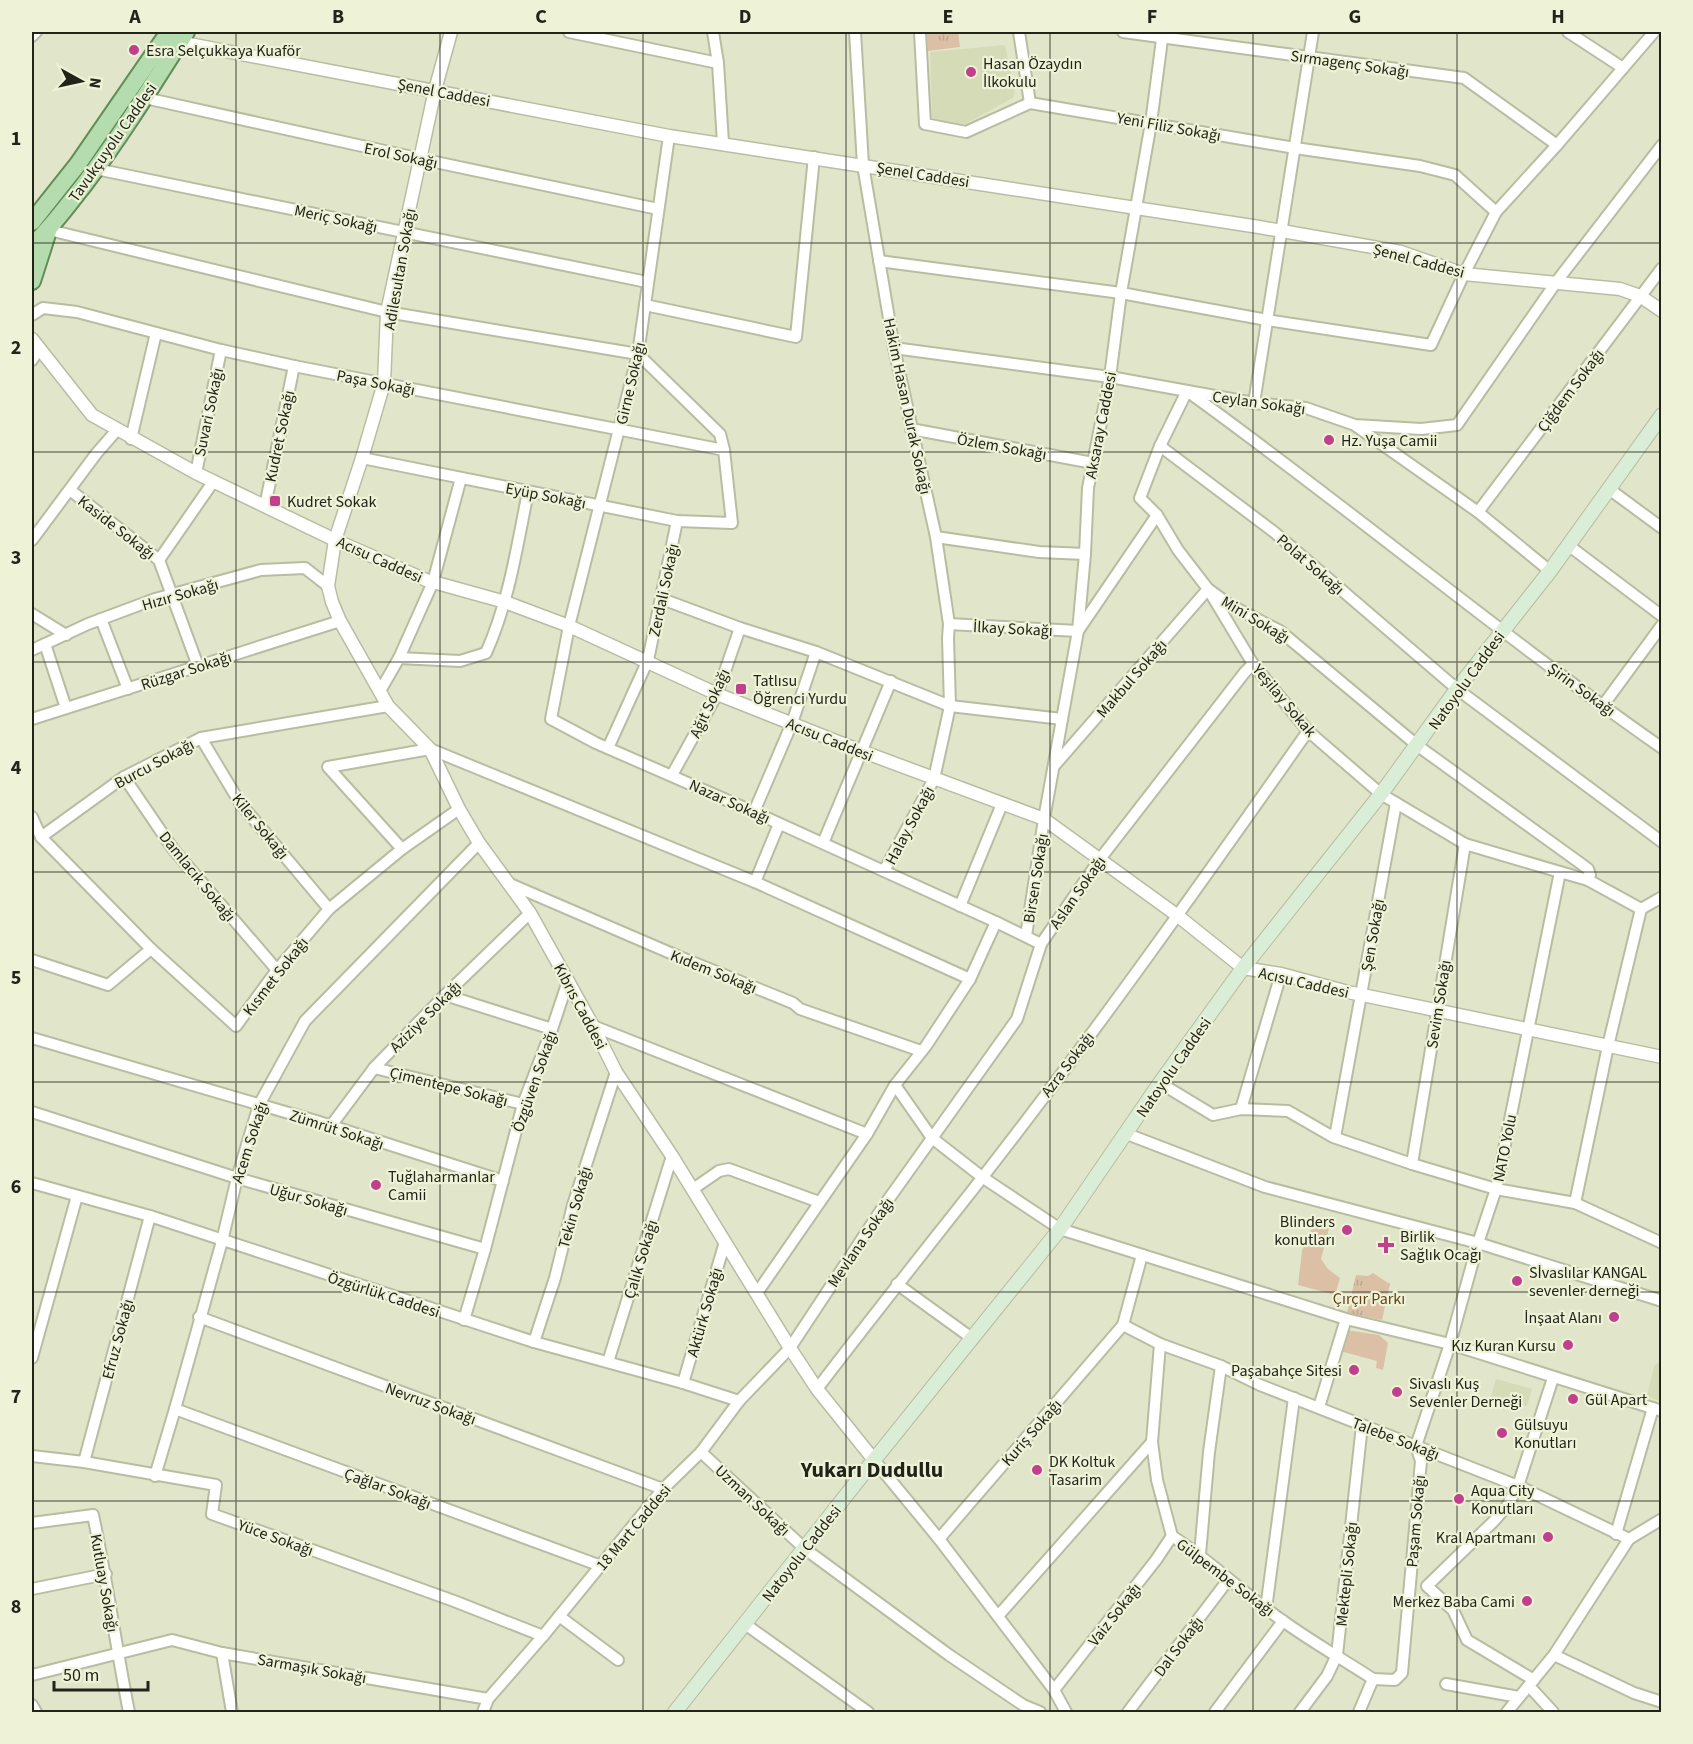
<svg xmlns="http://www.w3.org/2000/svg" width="1693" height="1744" viewBox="0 0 1693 1744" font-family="'Source Sans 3',sans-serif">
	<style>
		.built { fill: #d5dbb7 }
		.green { fill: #dcc0a6 }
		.park { fill: url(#park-tufts) }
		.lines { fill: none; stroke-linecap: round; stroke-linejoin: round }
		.minor-casing { stroke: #b8bda2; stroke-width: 14 }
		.tertiary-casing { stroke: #b8bda2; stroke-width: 15 }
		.secondary-casing { stroke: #b8bda2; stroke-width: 16 }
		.primary-casing { stroke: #628c58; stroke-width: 20 }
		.minor { stroke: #fff; stroke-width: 10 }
		.tertiary { stroke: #fff; stroke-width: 12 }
		.secondary { stroke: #daedd7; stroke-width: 14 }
		.primary { stroke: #b5dcaf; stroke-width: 16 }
		.grid { fill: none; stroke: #22241a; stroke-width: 1.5; stroke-opacity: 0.55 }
		.poi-dot { fill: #c0408c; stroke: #eef3d7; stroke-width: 2 }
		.labels { text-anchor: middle; stroke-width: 4.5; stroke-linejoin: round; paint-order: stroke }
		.poi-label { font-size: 16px; fill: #22241a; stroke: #eef3d7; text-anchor: start }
		.street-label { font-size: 16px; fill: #22241a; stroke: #eef3d7 }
		.park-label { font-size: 16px; fill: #653f17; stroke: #eef3d7 }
		.district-label { font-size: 22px; font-weight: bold; fill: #22241a; stroke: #eef3d7 }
		.neatline { fill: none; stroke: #22241a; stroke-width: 2 }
		.grid-label { font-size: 20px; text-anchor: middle; font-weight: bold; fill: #22241a }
	</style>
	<defs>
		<pattern id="park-tufts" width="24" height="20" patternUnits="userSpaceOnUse" patternTransform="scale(1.5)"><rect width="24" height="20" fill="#dcc0a6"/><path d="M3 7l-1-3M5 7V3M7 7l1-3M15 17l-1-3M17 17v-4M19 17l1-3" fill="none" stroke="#bca58e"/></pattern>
	</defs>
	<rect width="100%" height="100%" fill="#e1e6ca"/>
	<g class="built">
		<polygon points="1005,45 1015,91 1013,98 965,124 937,123 932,117 930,52"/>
		<polygon points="1659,1362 1661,1362 1661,1402 1647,1396 1654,1366"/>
		<polygon points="1496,1379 1532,1389 1527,1406 1491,1397"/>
	</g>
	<g class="green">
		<polygon points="1332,1217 1321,1259 1328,1269 1340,1278 1335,1295 1298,1285 1302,1251 1315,1220"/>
		<polygon points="1347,1330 1379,1335 1388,1343 1383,1370 1376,1368 1377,1361 1340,1351"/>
	</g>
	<g class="park">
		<polygon points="927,32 958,32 960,47 928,51"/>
		<polygon points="1373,1273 1390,1284 1382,1320 1347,1313 1356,1275 1368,1276"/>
	</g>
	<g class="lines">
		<g class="minor-casing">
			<g id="minor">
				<polyline points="569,32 718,63"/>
				<polyline points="713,32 718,63 723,143"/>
				<polyline points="855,32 863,165 894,348 936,537 949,624 948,638 950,706 934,779 884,871"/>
				<polyline points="920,32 925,124 966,132 1030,103 1295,148 1420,166 1455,175 1496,212"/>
				<polyline points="1019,32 1030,103"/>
				<polyline points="1123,32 1464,78 1557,145"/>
				<polyline points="1568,32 1623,68"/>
				<polyline points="32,36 36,32"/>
				<polyline points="145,98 421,159 658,209"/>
				<polyline points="669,136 638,354 569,626 551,719 596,743 754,812 996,922"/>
				<polyline points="96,169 647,282"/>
				<polyline points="49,230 387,312 638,354 720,434 724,450 732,523 677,521 362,458"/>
				<polyline points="879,261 1121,293 1267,320 1431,345 1464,274 1496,212 1557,145 1654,32"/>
				<polyline points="645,305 796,337 814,157"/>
				<polyline points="32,315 43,308 77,312 221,350 294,366 724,450"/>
				<polyline points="894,348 1110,377 1254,403 1306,408 1355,425 1421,429 1457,425 1557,281 1662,145"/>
				<polyline points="32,360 40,348"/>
				<polyline points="1254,403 1313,32"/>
				<polyline points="1356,426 1478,512 1550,571"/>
				<polyline points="911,429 1093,463"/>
				<polyline points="131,439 156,333"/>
				<polyline points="1160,446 1274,532 1457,689 1662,842"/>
				<polyline points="196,473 221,350"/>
				<polyline points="1609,489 1662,528"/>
				<polyline points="70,490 159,560 198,666"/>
				<polyline points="265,506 294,366"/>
				<polyline points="1478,512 1662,268"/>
				<polyline points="936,537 1039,552 1085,554"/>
				<polyline points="32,540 96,454 116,431"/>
				<polyline points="1568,545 1662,616"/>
				<polyline points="159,560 213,482"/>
				<polyline points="662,599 740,628 816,652 950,706 1062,719"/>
				<polyline points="32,614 66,635"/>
				<polyline points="101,619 128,689"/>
				<polyline points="949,624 1078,631 1157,515"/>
				<polyline points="45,644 66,708"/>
				<polyline points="32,650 88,624 155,599 261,570 305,568 328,586"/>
				<path d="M399 658 460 661 486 653C509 602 517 546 528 492"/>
				<polyline points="380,691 399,658 433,582 461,478"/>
				<polyline points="1604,704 1662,625"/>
				<polyline points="32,719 340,621"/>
				<polyline points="201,738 240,803 329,909"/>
				<polyline points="608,748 648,660 677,521"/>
				<polyline points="1054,766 1208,589 1253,664 1308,731 1381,794 1465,844 1560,872"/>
				<polyline points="672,775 717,694 740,628"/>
				<polyline points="124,777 173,849 277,970"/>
				<polyline points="754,812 792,723 816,652"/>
				<polyline points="32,817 41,837 151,949 236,1026 277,970 329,909 402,849 459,809"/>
				<polyline points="41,837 124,777 201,738 388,706"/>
				<polyline points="823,843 891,681"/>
				<polyline points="402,849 328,767 430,749 755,882 970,979 926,1046 895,1085 867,1134 757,1293"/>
				<polyline points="755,882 779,824"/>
				<polyline points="510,884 682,958 793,1003 800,1009 921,1051"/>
				<polyline points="960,906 1002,804"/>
				<polyline points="1641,909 1662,897"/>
				<polyline points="1026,936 1044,819 1078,631 1085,554 1088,488 1110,377 1121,293 1151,123 1163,32"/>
				<polyline points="32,960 108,985 151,949"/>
				<polyline points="970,979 996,922 1041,944"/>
				<polyline points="445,995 552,1029"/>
				<polyline points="593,1026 867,1134"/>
				<polyline points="32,1038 316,1121 503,1181"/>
				<polyline points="374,1068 523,1104"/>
				<polyline points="1160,1083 1213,1115 1241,1109 1288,1111 1333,1137 1412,1164 1496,1189 1575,1203 1662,1243"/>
				<polyline points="895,1085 932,1138 982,1177 1060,1229 1346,1319 1450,1344 1662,1411"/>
				<polyline points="1241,1109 1281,974"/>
				<polyline points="32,1112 237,1178 485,1249"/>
				<polyline points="330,1127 374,1068 445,995 530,913"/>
				<polyline points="1127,1134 1265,1187 1478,1243 1662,1301"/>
				<polyline points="1335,1137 1396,803"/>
				<polyline points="1412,1164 1465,844"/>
				<polyline points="32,1183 150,1216 534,1342 683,1383 739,1401"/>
				<polyline points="693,1189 719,1171 729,1169 819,1202"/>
				<path d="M1575 1203 1608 1046 1641 909 1588 880 1590 875 1588 869 1580 863 1418 746 1280 631 1230 605 1208 589 1178 550 1157 515 1140 498 1160 446 1187 391C1348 507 1499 634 1662 748"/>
				<polyline points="1142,1255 1123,1325 1160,1344 1152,1442"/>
				<polyline points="897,1284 973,1339"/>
				<polyline points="199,1317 663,1489"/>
				<polyline points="464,1320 485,1249 523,1104 552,1029 568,981"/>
				<polyline points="534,1342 555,1278 573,1205 616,1072"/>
				<polyline points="1160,1344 1221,1366 1260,1385 1518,1486 1629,1539"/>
				<polyline points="32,1358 77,1196"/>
				<polyline points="608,1362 672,1156"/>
				<polyline points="683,1383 725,1242"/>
				<path d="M817 1389C871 1318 927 1248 982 1178 1095 1033 1202 882 1308 731"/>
				<polyline points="1319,1407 1346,1319"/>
				<polyline points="175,1409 601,1566"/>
				<polyline points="701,1452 805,1549 949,1655 1023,1705 1040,1712"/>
				<polyline points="32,1456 84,1462 216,1485 212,1514 454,1601 543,1636"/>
				<polyline points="874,1460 939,1539 1054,1690 1066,1712"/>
				<polyline points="84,1462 150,1216"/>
				<polyline points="155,1476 175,1409 222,1241 237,1178 259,1105 305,1021 479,843"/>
				<path d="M32 1523 93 1515C107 1580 116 1647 129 1712"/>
				<polyline points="1616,1534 1653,1408"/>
				<polyline points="939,1539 1123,1325"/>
				<polyline points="1200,1554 1209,1452 1221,1366"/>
				<polyline points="32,1589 106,1574"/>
				<polyline points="1266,1609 1294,1398"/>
				<polyline points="559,1616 618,1660"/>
				<path d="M998 1616 1152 1442 1157 1480 1172 1536C1212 1562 1245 1595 1283 1621 1312 1642 1344 1660 1373 1679L1359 1712"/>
				<polyline points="745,1624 868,1712"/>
				<polyline points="222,1653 232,1712"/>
				<polyline points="1554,1655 1634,1693 1662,1702"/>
				<polyline points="32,1675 172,1640 222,1653 488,1699"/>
				<polyline points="1373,1679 1395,1680 1402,1673 1421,1461 1416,1446 1450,1344 1478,1243 1496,1189 1560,872 1588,880"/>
				<polyline points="1534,1680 1467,1640 1453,1610 1427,1586 1493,1522 1507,1506 1518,1486 1553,1378"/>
				<polyline points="1446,1684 1519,1697"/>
				<polyline points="1529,1686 1553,1712"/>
				<polyline points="1054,1690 1156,1560 1172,1536"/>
				<polyline points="32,1705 36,1712"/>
				<polyline points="483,1712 488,1699 543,1636 663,1489 701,1452 739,1401 790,1348 883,1207 1017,1019 1041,944 1100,859 1245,672 1253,664"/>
				<polyline points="1128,1712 1228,1580"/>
				<polyline points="1215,1712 1283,1621"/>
				<polyline points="1300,1712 1327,1676 1337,1655 1362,1425"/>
				<polyline points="1507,1712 1554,1655 1629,1539 1662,1519"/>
			</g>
		</g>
		<g class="tertiary-casing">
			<g id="tertiary">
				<polyline points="451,32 435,90 387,312 384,383 362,458 335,540 328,586 332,602 340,621 388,706 430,749 459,809 479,843 530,913 593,1026 616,1072 672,1156 790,1348 817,1389 874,1460"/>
				<polyline points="179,42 669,136 1259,227 1401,252 1464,274 1620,289 1640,296 1662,311"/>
				<polyline points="32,339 92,415 196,473 335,540 426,580 505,602 569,626 717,694 861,751 1044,819 1178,916 1243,968 1281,974 1348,992 1662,1057"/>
			</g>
		</g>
		<g class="secondary-casing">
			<polyline id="secondary" points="675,1712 874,1460 1060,1229 1160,1083 1243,968 1381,794 1457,689 1550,571 1662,415"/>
		</g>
		<g class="primary-casing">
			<g id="primary">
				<polyline points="32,222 78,164 169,32"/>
				<path d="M32 246C51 228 66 207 83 186 120 137 153 84 186 32"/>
				<polyline points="32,281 48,231"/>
			</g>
		</g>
		<use href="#minor" class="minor"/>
		<use href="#tertiary" class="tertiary"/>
		<use href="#secondary" class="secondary"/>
		<use href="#primary" class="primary"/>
	</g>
	<path class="grid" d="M236 32V1712M440 32V1712M643 32V1712M846 32V1712M1050 32V1712M1253 32V1712M1457 32V1712M32 243H1662M32 452H1662M32 662H1662M32 872H1662M32 1082H1662M32 1292H1662M32 1501H1662"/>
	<g class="poi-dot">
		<circle cx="134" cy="50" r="6"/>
		<circle cx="971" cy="72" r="6"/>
		<circle cx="1329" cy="440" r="6"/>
		<rect x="269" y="495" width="12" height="12" rx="3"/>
		<rect x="735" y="683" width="12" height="12" rx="3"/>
		<circle cx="376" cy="1185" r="6"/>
		<circle cx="1347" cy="1230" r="6"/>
		<path d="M1383 1236h6v6h6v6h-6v6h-6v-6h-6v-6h6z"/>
		<circle cx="1517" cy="1281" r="6"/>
		<circle cx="1614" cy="1317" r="6"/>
		<circle cx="1568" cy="1345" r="6"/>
		<circle cx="1354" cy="1370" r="6"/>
		<circle cx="1397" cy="1392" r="6"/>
		<circle cx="1573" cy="1399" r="6"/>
		<circle cx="1502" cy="1433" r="6"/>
		<circle cx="1037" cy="1470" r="6"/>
		<circle cx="1459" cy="1499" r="6"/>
		<circle cx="1548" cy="1537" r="6"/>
		<circle cx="1527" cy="1601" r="6"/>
	</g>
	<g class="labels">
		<g class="poi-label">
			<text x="146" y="56">Esra Selçukkaya Kuaför</text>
			<text x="983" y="69">Hasan Özaydın<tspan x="983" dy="18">İlkokulu</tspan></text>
			<text x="1341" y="446">Hz. Yuşa Camii</text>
			<text x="287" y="507">Kudret Sokak</text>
			<text x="753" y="686">Tatlısu<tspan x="753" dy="18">Öğrenci Yurdu</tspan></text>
			<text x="388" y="1182">Tuğlaharmanlar<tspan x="388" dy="18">Camii</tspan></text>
			<text x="1335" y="1227" text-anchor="end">Blinders<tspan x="1335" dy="18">konutları</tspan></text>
			<text x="1400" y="1242">Birlik<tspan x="1400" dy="18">Sağlık Ocağı</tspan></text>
			<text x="1529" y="1278">Sİvaslılar KANGAL<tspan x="1529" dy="18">sevenler derneği</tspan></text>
			<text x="1602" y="1323" text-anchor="end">İnşaat Alanı</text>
			<text x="1556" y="1351" text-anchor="end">Kız Kuran Kursu</text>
			<text x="1342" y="1376" text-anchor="end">Paşabahçe Sitesi</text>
			<text x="1409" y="1389">Sivaslı Kuş<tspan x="1409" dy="18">Sevenler Derneği</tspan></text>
			<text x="1585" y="1405">Gül Apart</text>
			<text x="1514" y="1430">Gülsuyu<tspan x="1514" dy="18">Konutları</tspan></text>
			<text x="1049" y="1467">DK Koltuk<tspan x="1049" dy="18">Tasarim</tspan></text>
			<text x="1471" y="1496">Aqua City<tspan x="1471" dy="18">Konutları</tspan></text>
			<text x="1536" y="1543" text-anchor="end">Kral Apartmanı</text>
			<text x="1515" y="1607" text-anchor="end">Merkez Baba Cami</text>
		</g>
		<g class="street-label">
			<text transform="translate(1350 63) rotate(8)" y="6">Sırmagenç Sokağı</text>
			<text transform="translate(444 92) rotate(11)" y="6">Şenel Caddesi</text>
			<text transform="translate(1169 126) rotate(10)" y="6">Yeni Filiz Sokağı</text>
			<text transform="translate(112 142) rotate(-55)" y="6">Tavukçuyolu Caddesi</text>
			<text transform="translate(401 155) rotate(12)" y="6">Erol Sokağı</text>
			<text transform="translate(923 174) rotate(9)" y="6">Şenel Caddesi</text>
			<text transform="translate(336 218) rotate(12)" y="6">Meriç Sokağı</text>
			<text transform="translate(1419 260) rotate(15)" y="6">Şenel Caddesi</text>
			<text transform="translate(399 269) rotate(-80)" y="6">Adilesultan Sokağı</text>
			<text transform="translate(376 382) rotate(11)" y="6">Paşa Sokağı</text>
			<text transform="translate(630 383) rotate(-77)" y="6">Girne Sokağı</text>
			<text transform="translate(1570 390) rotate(-53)" y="6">Çiğdem Sokağı</text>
			<text transform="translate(1259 402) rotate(8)" y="6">Ceylan Sokağı</text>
			<text transform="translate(908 406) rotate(78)" y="6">Hakim Hasan Durak Sokağı</text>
			<text transform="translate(208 412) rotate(-78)" y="6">Suvari Sokağı</text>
			<text transform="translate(1100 425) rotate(-79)" y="6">Aksaray Caddesi</text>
			<text transform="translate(279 436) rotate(-78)" y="6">Kudret Sokağı</text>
			<text transform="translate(1002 446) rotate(10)" y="6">Özlem Sokağı</text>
			<text transform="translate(546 495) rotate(11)" y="6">Eyüp Sokağı</text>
			<text transform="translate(117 527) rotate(38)" y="6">Kaside Sokağı</text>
			<text transform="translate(380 559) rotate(24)" y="6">Acısu Caddesi</text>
			<text transform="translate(1311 564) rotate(41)" y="6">Polat Sokağı</text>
			<text transform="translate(663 590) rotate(-78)" y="6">Zerdali Sokağı</text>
			<text transform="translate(180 594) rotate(-16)" y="6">Hızır Sokağı</text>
			<text transform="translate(1256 619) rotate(31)" y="6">Mini Sokağı</text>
			<text transform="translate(1013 628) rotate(3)" y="6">İlkay Sokağı</text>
			<text transform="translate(186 670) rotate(-18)" y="6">Rüzgar Sokağı</text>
			<text transform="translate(1131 678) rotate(-49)" y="6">Makbul Sokağı</text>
			<text transform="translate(1466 680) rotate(-54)" y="6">Natoyolu Caddesi</text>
			<text transform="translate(1582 689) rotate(36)" y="6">Şirin Sokağı</text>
			<text transform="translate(1285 700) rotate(50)" y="6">Yeşilay Sokak</text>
			<text transform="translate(709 703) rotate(-65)" y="6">Ağıt Sokağı</text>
			<text transform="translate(830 739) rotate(22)" y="6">Acısu Caddesi</text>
			<text transform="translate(154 763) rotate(-28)" y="6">Burcu Sokağı</text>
			<text transform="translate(730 801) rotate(24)" y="6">Nazar Sokağı</text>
			<text transform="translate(909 825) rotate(-62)" y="6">Halay Sokağı</text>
			<text transform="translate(261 826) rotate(51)" y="6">Kiler Sokağı</text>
			<text transform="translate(198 876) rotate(51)" y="6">Damlacık Sokağı</text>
			<text transform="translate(1035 878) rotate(-81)" y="6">Birsen Sokağı</text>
			<text transform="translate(1077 892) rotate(-55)" y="6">Aslan Sokağı</text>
			<text transform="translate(1372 935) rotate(-80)" y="6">Şen Sokağı</text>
			<text transform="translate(714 971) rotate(22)" y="6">Kıdem Sokağı</text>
			<text transform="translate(275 976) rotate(-52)" y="6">Kısmet Sokağı</text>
			<text transform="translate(1304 982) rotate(13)" y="6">Acısu Caddesi</text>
			<text transform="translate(1438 1004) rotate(-81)" y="6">Sevim Sokağı</text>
			<text transform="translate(581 1006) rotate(62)" y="6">Kıbrıs Caddesi</text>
			<text transform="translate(425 1016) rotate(-45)" y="6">Aziziye Sokağı</text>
			<text transform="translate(1067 1064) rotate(-53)" y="6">Azra Sokağı</text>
			<text transform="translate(1173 1067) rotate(-55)" y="6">Natoyolu Caddesi</text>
			<text transform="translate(534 1081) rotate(-71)" y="6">Özgüven Sokağı</text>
			<text transform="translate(449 1086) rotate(14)" y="6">Çimentepe Sokağı</text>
			<text transform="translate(337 1129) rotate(18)" y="6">Zümrüt Sokağı</text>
			<text transform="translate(249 1142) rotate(-72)" y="6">Acem Sokağı</text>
			<text transform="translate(1504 1148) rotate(-79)" y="6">NATO Yolu</text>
			<text transform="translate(309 1199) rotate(16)" y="6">Uğur Sokağı</text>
			<text transform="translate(574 1207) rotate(-74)" y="6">Tekin Sokağı</text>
			<text transform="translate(860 1242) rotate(-56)" y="6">Mevlana Sokağı</text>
			<text transform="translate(640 1259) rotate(-73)" y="6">Çalık Sokağı</text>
			<text transform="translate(384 1294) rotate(18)" y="6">Özgürlük Caddesi</text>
			<text transform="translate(704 1312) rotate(-74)" y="6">Aktürk Sokağı</text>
			<text transform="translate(117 1339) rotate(-75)" y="6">Efruz Sokağı</text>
			<text transform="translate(431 1403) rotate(20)" y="6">Nevruz Sokağı</text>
			<text transform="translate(1031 1432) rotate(-49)" y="6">Kuriş Sokağı</text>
			<text transform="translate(1396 1438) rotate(21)" y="6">Talebe Sokağı</text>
			<text transform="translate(388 1488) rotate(20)" y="6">Çağlar Sokağı</text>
			<text transform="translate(753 1500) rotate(43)" y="6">Uzman Sokağı</text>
			<text transform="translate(1415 1521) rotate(-85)" y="6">Paşam Sokağı</text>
			<text transform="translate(633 1527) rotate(-50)" y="6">18 Mart Caddesi</text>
			<text transform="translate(276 1537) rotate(20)" y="6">Yüce Sokağı</text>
			<text transform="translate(801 1553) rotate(-52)" y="6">Natoyolu Caddesi</text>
			<text transform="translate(1346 1574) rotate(-84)" y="6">Mektepli Sokağı</text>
			<text transform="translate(1226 1577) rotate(37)" y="6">Gülpembe Sokağı</text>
			<text transform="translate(105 1583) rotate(80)" y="6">Kutluay Sokağı</text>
			<text transform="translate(1114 1614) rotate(-52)" y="6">Vaiz Sokağı</text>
			<text transform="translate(1178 1646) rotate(-53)" y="6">Dal Sokağı</text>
			<text transform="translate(312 1668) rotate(10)" y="6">Sarmaşık Sokağı</text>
		</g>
		<g class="park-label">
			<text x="1369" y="1304">Çırçır Parkı</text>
		</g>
		<g class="district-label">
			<text x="872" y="1477">Yukarı Dudullu</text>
		</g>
	</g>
	<rect width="1693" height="1744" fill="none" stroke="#eef3d7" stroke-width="66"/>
	<g transform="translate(81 81) rotate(98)" stroke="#eef3d7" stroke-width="4.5" paint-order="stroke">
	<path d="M0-4.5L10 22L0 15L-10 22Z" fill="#22241a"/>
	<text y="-9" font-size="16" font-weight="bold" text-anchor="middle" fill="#22241a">N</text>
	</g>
	<path d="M54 1681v9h94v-9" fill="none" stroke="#22241a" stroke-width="3"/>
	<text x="63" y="1681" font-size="18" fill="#22241a" stroke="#eef3d7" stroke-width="4.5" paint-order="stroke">50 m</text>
	<rect x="33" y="33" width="1627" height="1678" class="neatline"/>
	<g class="grid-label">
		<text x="135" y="23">A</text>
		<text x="338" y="23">B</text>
		<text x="541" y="23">C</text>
		<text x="745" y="23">D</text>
		<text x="948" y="23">E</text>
		<text x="1152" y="23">F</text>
		<text x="1355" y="23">G</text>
		<text x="1558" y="23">H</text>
		<text x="16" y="145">1</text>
		<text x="16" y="354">2</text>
		<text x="16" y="564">3</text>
		<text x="16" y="774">4</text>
		<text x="16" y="984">5</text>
		<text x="16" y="1193">6</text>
		<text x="16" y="1403">7</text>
		<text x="16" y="1613">8</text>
	</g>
</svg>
